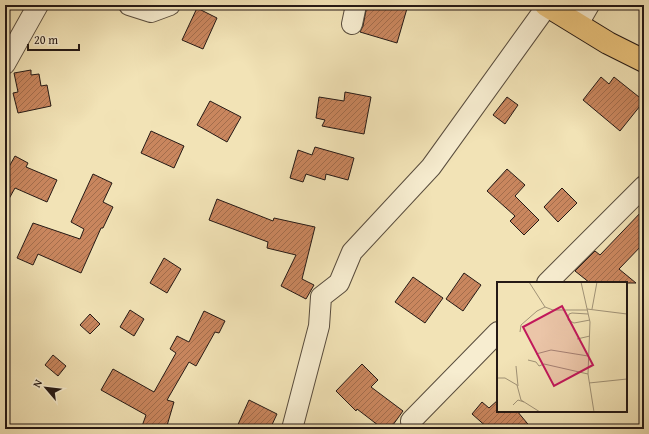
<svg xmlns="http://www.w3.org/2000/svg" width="649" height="434" viewBox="0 0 649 434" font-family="'Gentium Book Plus',serif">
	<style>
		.building { fill: url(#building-hatch); stroke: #251915 }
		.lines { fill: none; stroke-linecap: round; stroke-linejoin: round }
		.minor-casing { stroke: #584c3d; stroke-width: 22 }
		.major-casing { stroke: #251915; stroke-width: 24 }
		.minor { stroke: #f7edd0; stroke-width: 20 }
		.major { stroke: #e9c27b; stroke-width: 22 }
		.inset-road { fill: none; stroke: #a09276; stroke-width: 1 }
		.view { fill: #c2185b; fill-opacity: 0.15; stroke: #c2185b; stroke-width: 2 }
		.inset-edge { fill: none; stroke: #251915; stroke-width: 2 }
	</style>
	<defs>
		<pattern id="building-hatch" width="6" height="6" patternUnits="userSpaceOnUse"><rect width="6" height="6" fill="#c9865e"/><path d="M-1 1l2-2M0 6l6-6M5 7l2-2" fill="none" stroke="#a36d4c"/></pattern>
	</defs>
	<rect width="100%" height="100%" fill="#f2e3b6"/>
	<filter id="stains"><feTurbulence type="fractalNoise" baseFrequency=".005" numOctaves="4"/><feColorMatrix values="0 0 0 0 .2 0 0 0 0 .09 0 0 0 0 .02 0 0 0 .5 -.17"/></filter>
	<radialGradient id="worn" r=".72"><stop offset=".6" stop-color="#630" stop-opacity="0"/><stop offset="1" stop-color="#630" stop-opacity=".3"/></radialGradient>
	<g class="building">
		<polygon points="367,5 408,5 397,43 360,32 363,26"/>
		<polygon points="197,8 217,18 203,49 182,40"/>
		<polygon points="31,70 31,75 39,74 41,86 47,85 51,106 18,113 13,93 18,92 14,73"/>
		<polygon points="601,77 609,84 614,77 644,101 620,131 583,100"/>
		<polygon points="345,92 371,97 364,134 322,126 325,120 316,118 319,97 344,101"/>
		<polygon points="507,97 518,105 505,124 493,115"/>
		<polygon points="210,101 241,117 227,142 197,125"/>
		<polygon points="151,131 184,146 174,168 141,153"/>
		<polygon points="315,147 354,158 348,180 326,174 325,180 306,174 303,182 290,178 298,150 312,155"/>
		<polygon points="15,156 28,163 26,167 57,180 47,202 15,188 5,206 5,174"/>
		<polygon points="507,169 525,185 515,196 539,220 524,235 510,221 515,216 487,191"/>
		<polygon points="93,174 112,183 103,202 113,207 103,228 101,228 81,273 38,254 33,265 17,258 33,223 80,239 84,229 71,222"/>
		<polygon points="562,188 577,203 558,222 544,207"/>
		<polygon points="217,199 273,221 274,218 315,227 302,279 314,285 306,299 281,286 296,255 267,248 268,242 209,220"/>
		<polygon points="644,209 644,243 619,269 636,283 590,283 575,271 595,251 600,255"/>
		<polygon points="164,258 181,269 167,293 150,283"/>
		<polygon points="464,273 481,285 463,311 446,299"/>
		<polygon points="413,277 443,298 425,323 395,302"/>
		<polygon points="130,310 144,319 134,336 120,327"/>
		<polygon points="204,311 225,321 219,333 215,332 196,366 189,362 167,400 174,402 166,429 141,429 146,415 101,390 113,369 154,392 176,353 170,349 177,336 189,342"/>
		<polygon points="90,314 100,324 90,334 80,325"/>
		<polygon points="53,355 66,366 58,376 45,365"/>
		<polygon points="362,364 378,380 371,387 403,411 390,429 383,429 357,409 356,411 336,391"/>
		<polygon points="249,400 277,414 270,429 236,429"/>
		<polygon points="498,400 498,411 517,411 532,429 489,429 472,414 482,402 489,408"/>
	</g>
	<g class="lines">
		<g class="minor-casing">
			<g id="minor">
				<polyline points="129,5 151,12 170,5"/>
				<polyline points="352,24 356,5"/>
				<polyline points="578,24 589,5"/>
				<polyline points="5,64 38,5"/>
				<polyline points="547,283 644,186"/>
				<polyline points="292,429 319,326 321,297 339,283 352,252 431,167 547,6"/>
				<polyline points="413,429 411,421 498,332"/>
			</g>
		</g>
		<g class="major-casing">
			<polyline id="major" points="546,5 608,43 644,61"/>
		</g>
		<use href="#minor" class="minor"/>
		<use href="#major" class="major"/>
	</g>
	<g transform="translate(497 282)">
		<rect width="130" height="130" fill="#f2e3b6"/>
		<path class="inset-road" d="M32 0 48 25 56 28H90M84 0 93 40 91 92 97 130M90 27 130 32M95 27 100 0M91 32 75 31 72 32 71 38 77 41 93 38M130 48V85M23 50 24 43 40 29 48 25M80 57 93 54M39 72 54 68 91 74M31 78 39 80 42 84 47 82 91 92M19 84 21 104M0 96H8L20 103 24 118 43 130M92 101 130 97M16 123 21 118 27 120"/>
		<path class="view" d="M65 24 96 83 57 104 26 45Z"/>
		<rect width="130" height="130" class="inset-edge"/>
	</g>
	<rect width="649" height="434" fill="none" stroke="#f2e3b6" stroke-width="20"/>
	<rect x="6" y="6" width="637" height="422" fill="none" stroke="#251915" stroke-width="2"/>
	<rect x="10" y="10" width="629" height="414" fill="none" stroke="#251915"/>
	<g transform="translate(46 388) rotate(298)" stroke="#f7edd0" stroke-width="3" paint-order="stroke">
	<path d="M0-3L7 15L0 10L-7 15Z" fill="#251915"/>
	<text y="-6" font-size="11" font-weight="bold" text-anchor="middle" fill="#251915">N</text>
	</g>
	<path d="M28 44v6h51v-6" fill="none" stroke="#251915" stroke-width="2"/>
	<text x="34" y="44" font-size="12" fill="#251915" stroke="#f7edd0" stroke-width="3" paint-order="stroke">20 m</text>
	<rect width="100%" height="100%" filter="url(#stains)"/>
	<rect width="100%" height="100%" fill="url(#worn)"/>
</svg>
